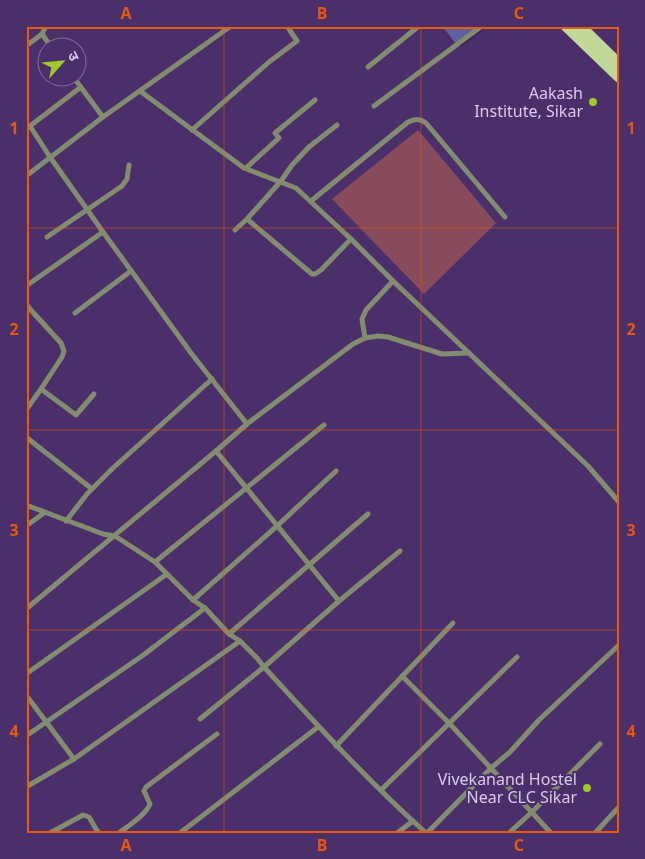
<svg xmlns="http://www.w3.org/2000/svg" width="645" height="859" viewBox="0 0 645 859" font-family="'Noto Sans','Noto Sans Devanagari',sans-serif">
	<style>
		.green { fill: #884b5b }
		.building { fill: #605ea0; filter: url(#shadow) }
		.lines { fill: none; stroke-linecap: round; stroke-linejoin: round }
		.minor { stroke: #828c6e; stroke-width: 5 }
		.primary { stroke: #c2d898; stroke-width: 11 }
		.grid { fill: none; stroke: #e8590c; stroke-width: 1; stroke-opacity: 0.55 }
		.poi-dot { fill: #a1c92a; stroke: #4b2f6b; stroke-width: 2 }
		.labels { text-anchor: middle; stroke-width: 4; stroke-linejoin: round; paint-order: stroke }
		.poi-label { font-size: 16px; fill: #d9caee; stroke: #4b2f6b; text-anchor: end }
		.neatline { fill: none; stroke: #e8590c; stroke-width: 2 }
		.grid-label { font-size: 16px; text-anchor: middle; font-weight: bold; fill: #e8590c }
	</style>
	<defs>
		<filter id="shadow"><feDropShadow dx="3" dy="3" stdDeviation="1" flood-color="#0009"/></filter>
	</defs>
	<rect width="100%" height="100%" fill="#4b2f6b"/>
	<polygon class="green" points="418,130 496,223 424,294 332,199"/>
	<polygon class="building" points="442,26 480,26 456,44"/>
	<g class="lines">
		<g class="minor">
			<polyline points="42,34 52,48"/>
			<polyline points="26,46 42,34 46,26"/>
			<polyline points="368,67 419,26"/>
			<polyline points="74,78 103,117"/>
			<polyline points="140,91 244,168 296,188 351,239 393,281 588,466 619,502"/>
			<polyline points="374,106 482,26"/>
			<polyline points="26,129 81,87"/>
			<polyline points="192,130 269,62 297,41 287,26"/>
			<polyline points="246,168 279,138 275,133 315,100"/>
			<polyline points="26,176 103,117 231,26"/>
			<path d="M311 201 408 122C415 119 419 118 426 123L505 217"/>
			<polyline points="247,219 312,274 315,274 321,270 351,239"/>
			<polyline points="235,230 247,219 281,181 292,165 309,147 337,125"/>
			<polyline points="47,237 122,186 127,179 129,165"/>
			<polyline points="26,286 103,232"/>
			<polyline points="26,303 29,308 61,343 64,351 62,357 41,389"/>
			<polyline points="75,313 131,271"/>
			<polyline points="365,338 362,319 366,310 393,281"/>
			<polyline points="26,410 41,389 76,415 94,394"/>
			<polyline points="247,424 353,344 365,338 378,336 388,337 442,354 469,353"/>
			<polyline points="26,437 92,489"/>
			<polyline points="216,451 339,601"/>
			<path d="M26 505 103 534 115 536 155 562 193 600 205 608 229 634 240 641 257 658 264 667C316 724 368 781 426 833"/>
			<polyline points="66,521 87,494 113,468 212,379"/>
			<polyline points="26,526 44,513"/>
			<polyline points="155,562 324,425"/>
			<polyline points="193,600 277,526 336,471"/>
			<polyline points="26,609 216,451 247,424 191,353 103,232 50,157 30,126"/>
			<polyline points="229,634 368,514"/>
			<polyline points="26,674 167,574"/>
			<polyline points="402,676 449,723 551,833"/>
			<polyline points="26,695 74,759"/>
			<polyline points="200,719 264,667 339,601 400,551"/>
			<polyline points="26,736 142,656 205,608"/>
			<polyline points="336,746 453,623"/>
			<polyline points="26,787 74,759 240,641"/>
			<polyline points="381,790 517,657"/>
			<polyline points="50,833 83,815 89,817 96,829 99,833"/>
			<path d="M119 833C128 826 146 815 150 804L144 791 146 787 217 734"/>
			<polyline points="180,833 318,727"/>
			<polyline points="397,833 413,821"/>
			<polyline points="427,833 491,768 510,752 539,720 619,645"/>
			<polyline points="509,833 532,812 600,744"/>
			<polyline points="595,833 619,807"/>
		</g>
		<g class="primary">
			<polyline points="566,26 619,77"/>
			<polyline points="580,26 619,64"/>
		</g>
	</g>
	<path class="grid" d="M224 26V833M421 26V833M26 228H619M26 430H619M26 630H619"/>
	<g class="poi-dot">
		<circle cx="593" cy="102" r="5"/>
		<circle cx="587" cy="788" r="5"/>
	</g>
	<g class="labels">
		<g class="poi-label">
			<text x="583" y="99">Aakash<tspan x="583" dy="18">Institute, Sikar</tspan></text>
			<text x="577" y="785">Vivekanand Hostel<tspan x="577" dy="18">Near CLC Sikar</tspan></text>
		</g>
	</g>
	<rect width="645" height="859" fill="none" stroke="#4b2f6b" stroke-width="55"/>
	<g transform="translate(62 62) rotate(63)"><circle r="24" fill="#4b2f6b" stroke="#846d9f"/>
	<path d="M0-4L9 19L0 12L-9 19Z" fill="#a1c92a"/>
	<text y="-8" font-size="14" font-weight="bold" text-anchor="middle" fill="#d9caee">उ</text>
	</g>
	<rect x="28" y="28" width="590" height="804" class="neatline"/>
	<g class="grid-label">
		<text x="126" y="19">A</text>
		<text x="322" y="19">B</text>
		<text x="519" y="19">C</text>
		<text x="14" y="134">1</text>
		<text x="631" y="134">1</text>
		<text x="14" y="335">2</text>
		<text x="631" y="335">2</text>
		<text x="14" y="536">3</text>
		<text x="631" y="536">3</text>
		<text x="14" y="737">4</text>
		<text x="631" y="737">4</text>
		<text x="126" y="851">A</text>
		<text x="322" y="851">B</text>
		<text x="519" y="851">C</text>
	</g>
</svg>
